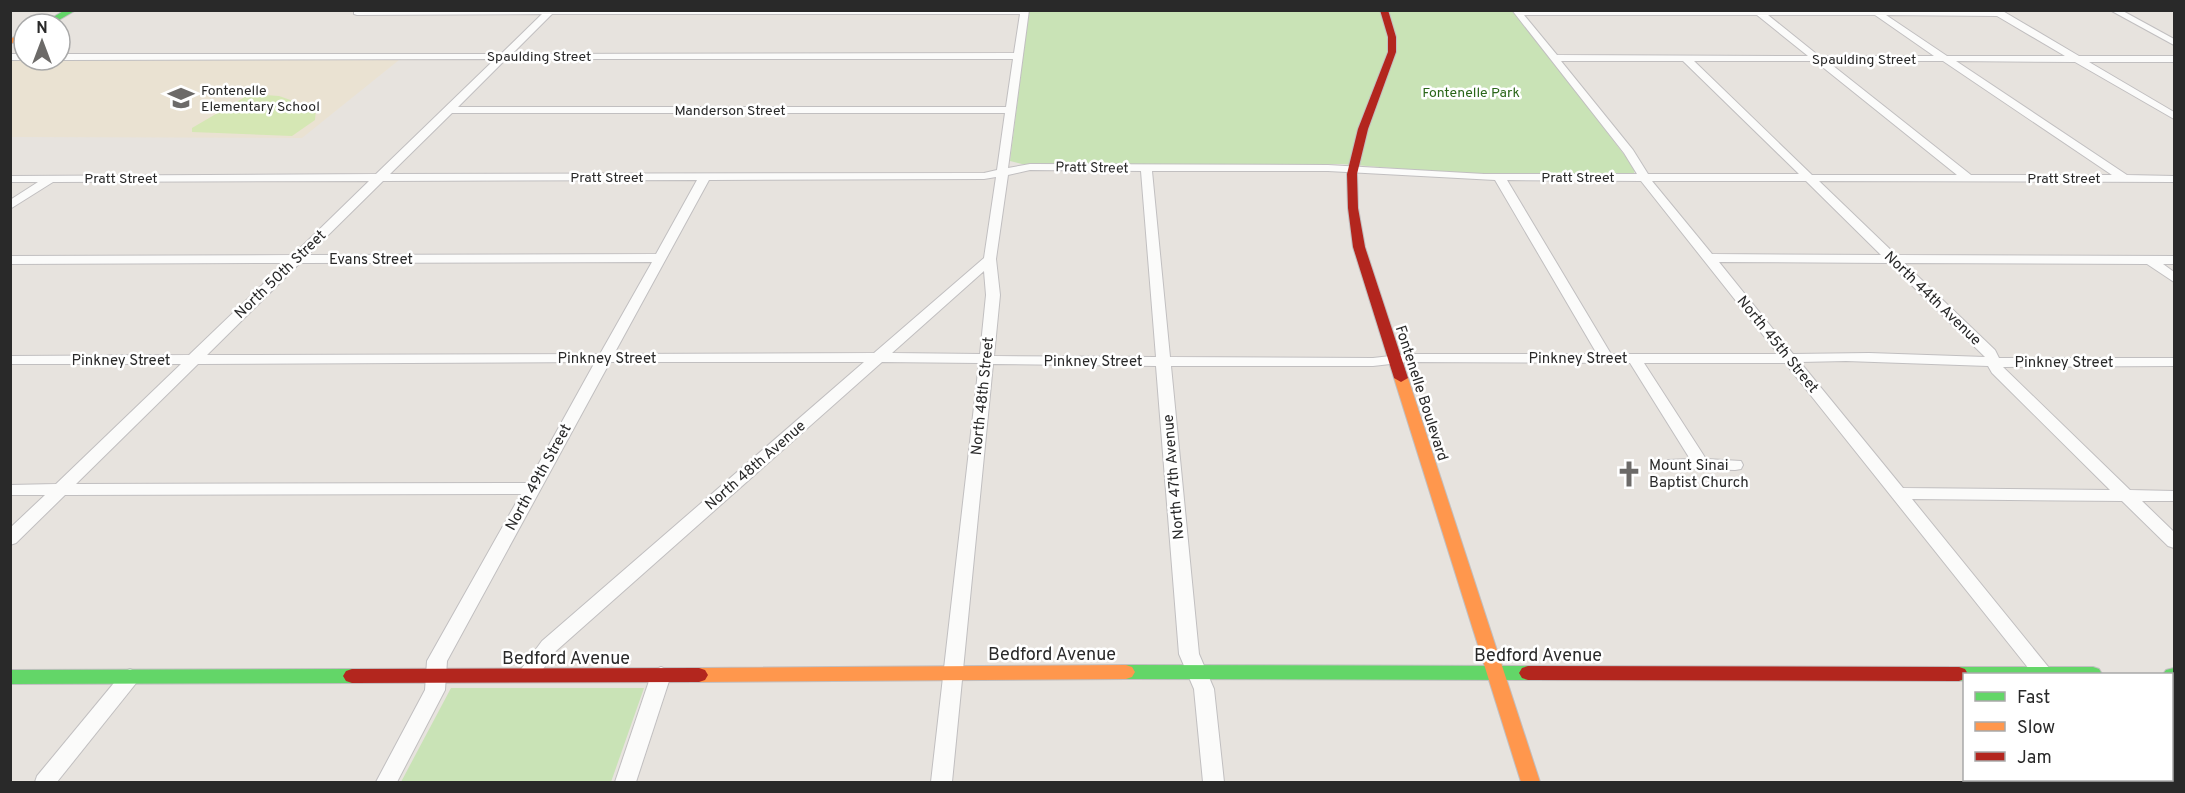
<svg xmlns="http://www.w3.org/2000/svg" width="2185" height="793" viewBox="0 0 2185 793" font-family="Overpass,sans-serif">
	<style>
		.education { fill: #eae2d2 }
		.green { fill: #c9e3b6 }
		.pitch { fill: #d5e7b4 }
		.lines { fill: none; stroke-linecap: round; stroke-linejoin: round }
		.street-casing { stroke: #c1bfc0; stroke-width: 2 }
		.fast-casing { stroke: #c1bfc0; stroke-width: 2 }
		.slow-casing { stroke: #c1bfc0; stroke-width: 2 }
		.jam-casing { stroke: #c1bfc0; stroke-width: 2 }
		.street { fill: #fbfbfa; fill-rule: evenodd }
		.fast { fill: #63d668; fill-rule: evenodd }
		.slow { fill: #ff974d; fill-rule: evenodd }
		.jam { fill: #b3261e; fill-rule: evenodd }
		.labels { text-anchor: middle; stroke-width: 5; stroke-linejoin: round; paint-order: stroke }
		.far-street-label { font-size: 14px; fill: #292929; stroke: #fff }
		.far-poi-label { font-size: 14px; fill: #292929; stroke: #fff; text-anchor: start }
		.far-park-label { font-size: 14px; fill: #2a6619; stroke: #fff }
		.street-label { font-size: 15px; fill: #292929; stroke: #fff }
		.poi-label { font-size: 15px; fill: #292929; stroke: #fff; text-anchor: start }
		.near-street-label { font-size: 18px; fill: #292929; stroke: #fff }
	</style>
	<rect width="100%" height="100%" fill="#e7e3de"/>
	<polygon class="education" points="399,60 302,138 11,137 10,61"/>
	<g class="green">
		<polygon points="1514,10 1635,169 1634,173 1469,174 1342,164 1022,164 1010,161 1029,11"/>
		<polygon points="451,688 644,688 611,782 401,782"/>
	</g>
	<polygon class="pitch" points="250,94 279,96 316,109 315,120 292,136 192,132 192,128"/>
	<g class="lines">
		<g class="street-casing">
			<g id="street">
				<path d="M354 10H1029L1008 168 1030 164 1328 165 1484 174H1637L1624 153 1512 10H2001L2079 56H2174V62H2089L2174 112V119L2075 62 1956 61 2127 175 2174 176V182L1819 181 1896 255 2174 256V264H2163L2174 272V282L2147 264 1904 263 1995 350 1999 358H2174V366L2003 367 2130 490 2174 491V501H2142L2174 532V548L2168 546 2122 501 1912 499 2054 674H2033L1785 363H1644L1706 459 1741 461 1743 465 1741 469 1735 470 1668 468 1666 464 1668 460 1690 459 1630 363 1408 362 1373 366H1171L1199 654 1214 689 1224 782H1203L1194 689 1179 654 1156 366 993 364 952 782H931L979 363 882 362 556 651C546 663 536 687 519 681L516 676 542 641 864 362H610L447 661 445 690 397 782H376L425 690 427 661 521 494 65 495 16 543 10 545V528L45 495H10V485L56 484 181 364H10V356L189 355 285 263 10 264V256L293 255 369 181 53 182 10 209V200L38 182H10V176L376 174 495 59 60 60V54H501L542 14 357 15 354 14ZM552 14H1020L1014 53 512 54ZM1524 15H1757L1808 56 1557 55ZM1768 15H1875L1934 56H1819ZM1886 15 1997 16 2065 56H1947ZM506 59H1013L1006 107H458ZM1561 61H1683L1799 174H1648L1633 150ZM1694 61H1815L1957 175H1812ZM1827 61H1943L2112 175H1971ZM452 113H1005L997 170 984 173 390 174ZM1030 170 1141 171 1156 357 994 356 1000 295 996 259 1008 175ZM1152 171H1328L1495 180 1597 354H1408L1373 358 1170 357ZM996 177 984 258 874 353 614 354 709 180 984 179ZM697 180 656 254 308 255 383 181ZM1507 180 1641 181 1778 354H1611ZM1652 181H1806L1881 255 1712 254ZM652 262 600 354 207 355 300 263ZM1719 262 1889 263 1985 357 1869 353 1793 354ZM984 271 986 295 980 354 892 353ZM1846 361 1988 366 1992 373 2110 490 1903 488 1800 362ZM595 362 528 483 76 484 198 364Z"/>
				<polygon points="2110,10 2121,10 2174,39 2174,45"/>
				<rect x="10" y="54" width="14" height="6"/>
				<polygon points="661,667 668,670 671,675 636,782 615,782 651,675 654,670"/>
				<polygon points="130,669 137,672 140,677 137,682 57,782 35,782 37,776 123,672"/>
				<polygon points="2116,780 2138,780 2140,782 2118,782"/>
			</g>
		</g>
		<g class="fast-casing">
			<g id="fast">
				<polygon points="65,10 76,10 52,24 42,24"/>
				<polygon points="1126,665 1528,666 1534,668 1537,673 1534,678 1528,680 1126,679 1120,677 1117,672 1120,667"/>
				<polygon points="1959,667 2093,667 2099,669 2102,674 1964,674 1964,681 1953,679 1950,674 1953,669"/>
				<polygon points="2174,668 2174,682 2172,682 2172,674 2163,674 2166,670"/>
				<polygon points="352,669 358,671 361,676 358,681 352,683 10,684 10,670"/>
			</g>
		</g>
		<g class="slow-casing">
			<g id="slow">
				<polygon points="24,33 24,38 10,44 10,39"/>
				<polygon points="1401,374 1408,378 1540,782 1521,782 1394,378"/>
				<polygon points="1126,665 1132,667 1135,672 1132,677 1126,679 699,682 693,680 690,675 693,670 699,668"/>
			</g>
		</g>
		<g class="jam-casing">
			<g id="jam">
				<polygon points="1380,10 1388,10 1396,37 1396,52 1368,129 1357,174 1358,208 1365,247 1408,378 1401,382 1394,378 1353,247 1348,208 1347,174 1358,129 1388,52 1388,37"/>
				<polygon points="1528,666 1959,667 1965,669 1968,674 1964,674 1964,679 1959,681 1528,680 1522,678 1519,673 1522,668"/>
				<polygon points="699,668 705,670 708,675 705,680 699,682 352,683 346,681 343,676 346,671 352,669"/>
			</g>
		</g>
		<use href="#street" class="street"/>
		<use href="#fast" class="fast"/>
		<use href="#slow" class="slow"/>
		<use href="#jam" class="jam"/>
	</g>
	<defs>
		<g id="school-bare" transform="scale(2.07)"><path d="M0-5L7-2L0 1L-7-2ZM-4 1L0 2.5L4 1V4Q0 6-4 4Z" fill="#6c6a68" stroke="#fff" stroke-width="2.5" paint-order="stroke"/></g>
		<g id="church-bare" transform="scale(2.07)"><path d="M-1.2-6h2.4v3.5h3.3v2.4h-3.3V6h-2.4V-.1h-3.3v-2.4h3.3Z" fill="#6c6a68" stroke="#fff" stroke-width="2.5" paint-order="stroke"/></g>
	</defs>
	<g fill-rule="evenodd">
		<use href="#school-bare" x="181" y="98"/>
		<use href="#church-bare" x="1629" y="474"/>
	</g>
	<g class="labels">
		<g class="far-street-label">
			<text x="539" y="61">Spaulding Street</text>
			<text x="1864" y="64">Spaulding Street</text>
			<text x="730" y="115">Manderson Street</text>
			<text transform="translate(1092 167) rotate(1)" y="5">Pratt Street</text>
			<text x="607" y="182">Pratt Street</text>
			<text x="1578" y="182">Pratt Street</text>
			<text x="121" y="183">Pratt Street</text>
			<text x="2064" y="183">Pratt Street</text>
		</g>
		<g class="far-poi-label">
			<text x="201" y="95">Fontenelle<tspan x="201" dy="16">Elementary School</tspan></text>
		</g>
		<g class="far-park-label">
			<text x="1471" y="97">Fontenelle Park</text>
		</g>
		<g class="street-label">
			<text x="371" y="264">Evans Street</text>
			<text transform="translate(280 274) rotate(-44)" y="5">North 50th Street</text>
			<text transform="translate(1933 298) rotate(44)" y="5">North 44th Avenue</text>
			<text transform="translate(1778 344) rotate(51)" y="5">North 45th Street</text>
			<text x="607" y="363">Pinkney Street</text>
			<text x="1578" y="363">Pinkney Street</text>
			<text x="121" y="365">Pinkney Street</text>
			<text x="1093" y="366">Pinkney Street</text>
			<text x="2064" y="367">Pinkney Street</text>
			<text transform="translate(1422 393) rotate(72)" y="5">Fontenelle Boulevard</text>
			<text transform="translate(982 396) rotate(-84)" y="5">North 48th Street</text>
			<text transform="translate(755 465) rotate(-41)" y="5">North 48th Avenue</text>
			<text transform="translate(538 477) rotate(-61)" y="5">North 49th Street</text>
			<text transform="translate(1173 477) rotate(-95)" y="5">North 47th Avenue</text>
		</g>
		<g class="poi-label">
			<text x="1649" y="470">Mount Sinai<tspan x="1649" dy="17">Baptist Church</tspan></text>
		</g>
		<g class="near-street-label">
			<text x="1052" y="660">Bedford Avenue</text>
			<text x="1538" y="661">Bedford Avenue</text>
			<text x="566" y="664">Bedford Avenue</text>
		</g>
	</g>
	<rect width="2185" height="793" fill="none" stroke="#292929" stroke-width="24"/>
	<rect x="1963" y="673" width="210" height="108" fill="#ffffff" stroke="#a9a9a9" stroke-width="1.5"/>
	<rect x="1975" y="692" width="30" height="9" fill="#63d668" stroke="#a9a9a9" stroke-width="1.5"/>
	<text x="2017" y="703" font-size="18" fill="#292929">Fast</text>
	<rect x="1975" y="722" width="30" height="9" fill="#ff974d" stroke="#a9a9a9" stroke-width="1.5"/>
	<text x="2017" y="733" font-size="18" fill="#292929">Slow</text>
	<rect x="1975" y="752" width="30" height="9" fill="#b3261e" stroke="#a9a9a9" stroke-width="1.5"/>
	<text x="2017" y="763" font-size="18" fill="#292929">Jam</text>
	<g transform="translate(42 42)"><circle r="28" fill="#ffffff" stroke="#a9a9a9" stroke-width="1.5"/>
	<path d="M0-4.5L10 22L0 15L-10 22Z" fill="#6c6a68"/>
	<text y="-9" font-size="16" font-weight="bold" text-anchor="middle" fill="#292929">N</text>
	</g>
</svg>
